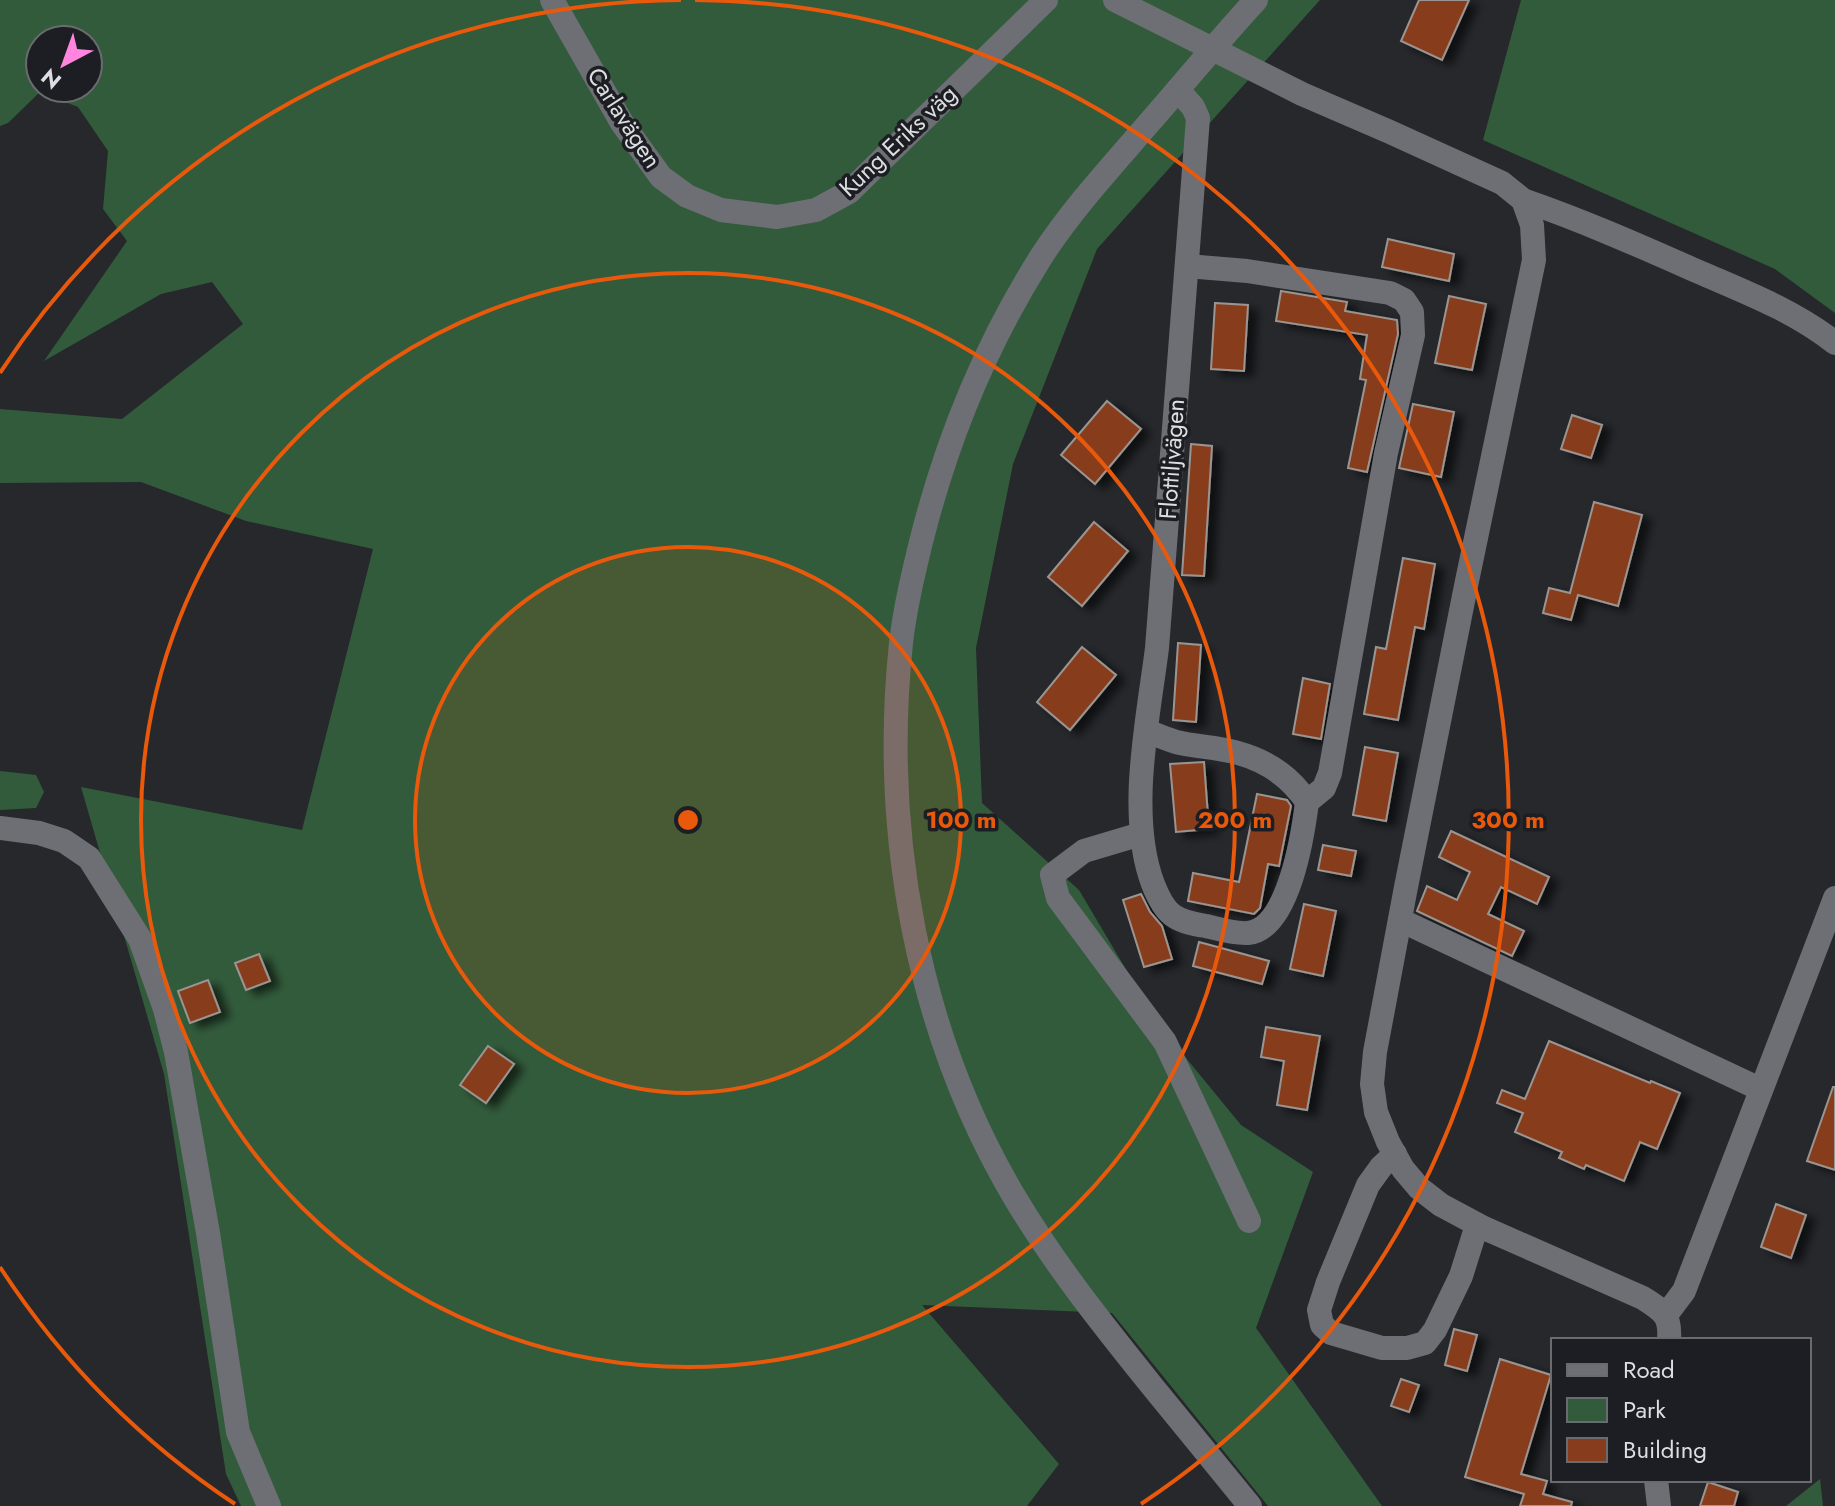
<svg xmlns="http://www.w3.org/2000/svg" width="1835" height="1506" viewBox="0 0 1835 1506" font-family="Jost,sans-serif">
	<style>
		.green { fill: #325b3b; fill-rule: evenodd }
		.building { fill: #873d1d; stroke: #9b9592; stroke-width: 2; filter: url(#shadow) }
		.lines { fill: none; stroke-linecap: round; stroke-linejoin: round }
		.minor { stroke: #6d6f75; stroke-width: 24 }
		.ring { fill: none; stroke: #e8590c; stroke-width: 4 }
		.labels { text-anchor: middle; stroke-width: 7; stroke-linejoin: round; paint-order: stroke }
		.street-label { font-size: 24px; fill: #dddee1; stroke: #1d1e23 }
		.centre { fill: #e8590c; stroke: #1d1e23; stroke-width: 4 }
		.ring-label { font-size: 24px; text-anchor: middle; font-weight: bold; fill: #e8590c; stroke: #1d1e23; stroke-width: 7; stroke-linejoin: round; paint-order: stroke }
	</style>
	<defs>
		<filter id="shadow"><feDropShadow dx="9" dy="5" stdDeviation="4" flood-color="#0009"/></filter>
	</defs>
	<rect width="100%" height="100%" fill="#26282c"/>
	<g class="green">
		<path d="M0 0H1320L1097 249 1013 464 976 648 982 803 1079 890 1159 1025 1241 1125 1313 1172 1256 1328 1382 1506H1268L1112 1313 922 1305 1059 1464 1027 1506H241L226 1474 164 1074 81 787 302 830 373 549 246 521 141 482 0 483V409L122 419 243 324 212 282 161 294 44 361 127 241 103 209 108 151 78 107 40 92 8 123 0 126ZM40 40H88V88H40Z"/>
		<polygon points="1521,0 1835,0 1835,313 1775,269 1483,140"/>
		<polygon points="0,771 36,775 44,792 36,808 0,810"/>
		<polygon points="1820,1479 1823,1506 1786,1506"/>
	</g>
	<g class="building">
		<polygon points="1419,0 1469,0 1442,60 1401,41"/>
		<polygon points="1388,239 1454,254 1449,281 1382,267"/>
		<polygon points="1281,291 1347,302 1345,311 1397,320 1398,334 1367,472 1348,468 1366,380 1360,379 1367,335 1276,321"/>
		<polygon points="1449,296 1486,304 1472,370 1435,363"/>
		<polygon points="1215,303 1248,305 1244,371 1211,369"/>
		<polygon points="1107,401 1141,429 1095,484 1061,455"/>
		<polygon points="1413,404 1454,412 1441,477 1399,468"/>
		<polygon points="1572,415 1602,425 1591,458 1561,449"/>
		<polygon points="1191,444 1212,446 1204,576 1182,575"/>
		<polygon points="1594,502 1642,515 1618,606 1578,595 1571,620 1543,613 1549,588 1570,593"/>
		<polygon points="1094,522 1128,551 1082,606 1048,577"/>
		<polygon points="1403,558 1435,564 1424,629 1415,627 1398,720 1364,714 1376,647 1386,649"/>
		<polygon points="1178,643 1201,645 1196,722 1173,720"/>
		<polygon points="1082,647 1116,675 1070,730 1037,702"/>
		<polygon points="1303,678 1330,684 1321,739 1293,734"/>
		<polygon points="1365,747 1398,753 1386,821 1353,815"/>
		<polygon points="1204,762 1209,829 1176,832 1170,764"/>
		<polygon points="1257,794 1287,800 1291,806 1279,866 1268,864 1260,908 1254,914 1188,901 1193,873 1239,882"/>
		<polygon points="1451,831 1549,877 1537,904 1501,887 1488,914 1524,931 1512,956 1417,911 1427,886 1457,900 1470,872 1439,857"/>
		<polygon points="1323,845 1356,851 1351,876 1318,870"/>
		<polygon points="1141,894 1150,912 1162,926 1172,959 1144,967 1123,900"/>
		<polygon points="1304,904 1336,911 1323,976 1290,969"/>
		<polygon points="1199,942 1269,961 1262,984 1193,966"/>
		<polygon points="259,954 270,981 246,990 235,963"/>
		<polygon points="208,980 220,1012 190,1023 178,991"/>
		<polygon points="1266,1027 1320,1036 1307,1110 1277,1105 1284,1061 1261,1057"/>
		<polygon points="1549,1041 1650,1083 1651,1081 1680,1093 1657,1149 1640,1142 1624,1181 1586,1165 1584,1169 1559,1158 1562,1152 1515,1132 1523,1113 1497,1103 1502,1090 1525,1099"/>
		<polygon points="488,1046 514,1064 486,1103 460,1085"/>
		<polygon points="1833,1087 1835,1087 1835,1170 1807,1161"/>
		<polygon points="1776,1204 1806,1215 1791,1258 1761,1247"/>
		<polygon points="1454,1329 1477,1335 1467,1371 1445,1365"/>
		<polygon points="1500,1359 1551,1375 1521,1474 1547,1481 1543,1494 1572,1502 1571,1506 1520,1506 1524,1494 1465,1477"/>
		<polygon points="1401,1379 1419,1385 1409,1412 1391,1406"/>
		<polygon points="1708,1482 1738,1492 1734,1506 1700,1506"/>
	</g>
	<g class="lines">
		<g class="minor">
			<polyline points="552,0 622,123 661,177 687,196 721,210 777,217 816,210 849,192 1046,0"/>
			<path d="M1115 0 1302 94 1390 132 1502 183 1523 200 1532 225 1534 260 1467 581 1406 887 1375 1052 1372 1084 1376 1112 1388 1142 1403 1169 1419 1188 1441 1205 1484 1228 1643 1298C1663 1311 1671 1315 1669 1340"/>
			<path d="M1523 200C1584 221 1640 246 1699 272 1745 292 1795 311 1835 343"/>
			<polyline points="1187,266 1247,271 1390,293 1404,300 1412,312 1413,335 1386,453 1330,773 1324,788 1307,802"/>
			<path d="M1147 731C1157 735 1166 739 1176 742 1196 747 1218 747 1238 753 1267 761 1290 776 1307 802 1303 834 1289 929 1248 933 1235 934 1218 929 1206 926 1174 921 1165 915 1153 884 1127 815 1148 720 1157 648L1198 118 1193 107 1178 90"/>
			<polyline points="0,828 39,833 64,841 89,858 140,939 165,1009 176,1052 208,1233 238,1432 269,1506"/>
			<polyline points="1141,834 1084,851 1052,875 1058,898 1165,1042 1249,1221"/>
			<polyline points="1400,920 1760,1089"/>
			<polyline points="1395,1154 1381,1167 1368,1185 1328,1282 1319,1310 1322,1325 1331,1333 1382,1348 1407,1348 1425,1343 1435,1330 1461,1276 1477,1225"/>
			<polyline points="1666,1315 1684,1291 1835,898"/>
			<polyline points="1656,1480 1659,1506"/>
			<path d="M1250 1506C1217 1466 1185 1426 1152 1386 1103 1325 1055 1265 1015 1198 917 1033 881 833 901 643 905 608 913 575 921 542 946 442 986 344 1041 257 1072 209 1111 167 1149 123 1185 82 1219 40 1256 0"/>
		</g>
	</g>
	<circle cx="688" cy="820" r="273" fill="#e8590c" fill-opacity=".12"/>
	<g class="ring">
		<circle cx="688" cy="820" r="273"/>
		<circle cx="688" cy="820" r="547"/>
		<path d="M235 1504A820 820 0 0 1 0 1267M0 373A820 820 0 0 1 681 0M695 0A820 820 0 0 1 1141 1504"/>
	</g>
	<g class="labels">
		<g class="street-label">
			<text transform="translate(624 118) rotate(57)" y="8">Carlavägen</text>
			<text transform="translate(898 141) rotate(-43)" y="8">Kung Eriks väg</text>
			<text transform="translate(1172 459) rotate(-86)" y="8">Flottiljvägen</text>
		</g>
	</g>
	<circle cx="688" cy="820" r="12" class="centre"/>
	<g class="ring-label">
		<text x="961" y="828">100 m</text>
		<text x="1235" y="828">200 m</text>
		<text x="1508" y="828">300 m</text>
	</g>
	<rect x="1551" y="1338" width="260" height="144" fill="#1d1e23" stroke="#6a6b6f" stroke-width="2"/>
	<rect x="1567" y="1364" width="40" height="12" fill="#6d6f75" stroke="#6a6b6f" stroke-width="2"/>
	<text x="1623" y="1378" font-size="24" fill="#dddee1">Road</text>
	<rect x="1567" y="1398" width="40" height="24" fill="#325b3b" stroke="#6a6b6f" stroke-width="2"/>
	<text x="1623" y="1418" font-size="24" fill="#dddee1">Park</text>
	<rect x="1567" y="1438" width="40" height="24" fill="#873d1d" stroke="#6a6b6f" stroke-width="2"/>
	<text x="1623" y="1458" font-size="24" fill="#dddee1">Building</text>
	<g transform="translate(64 64) rotate(221)"><circle r="38" fill="#1d1e23" stroke="#6a6b6f" stroke-width="2"/>
	<path d="M0-6L14 30L0 20L-14 30Z" fill="#ff85de"/>
	<text y="-12" font-size="22" font-weight="bold" text-anchor="middle" fill="#dddee1">N</text>
	</g>
</svg>
